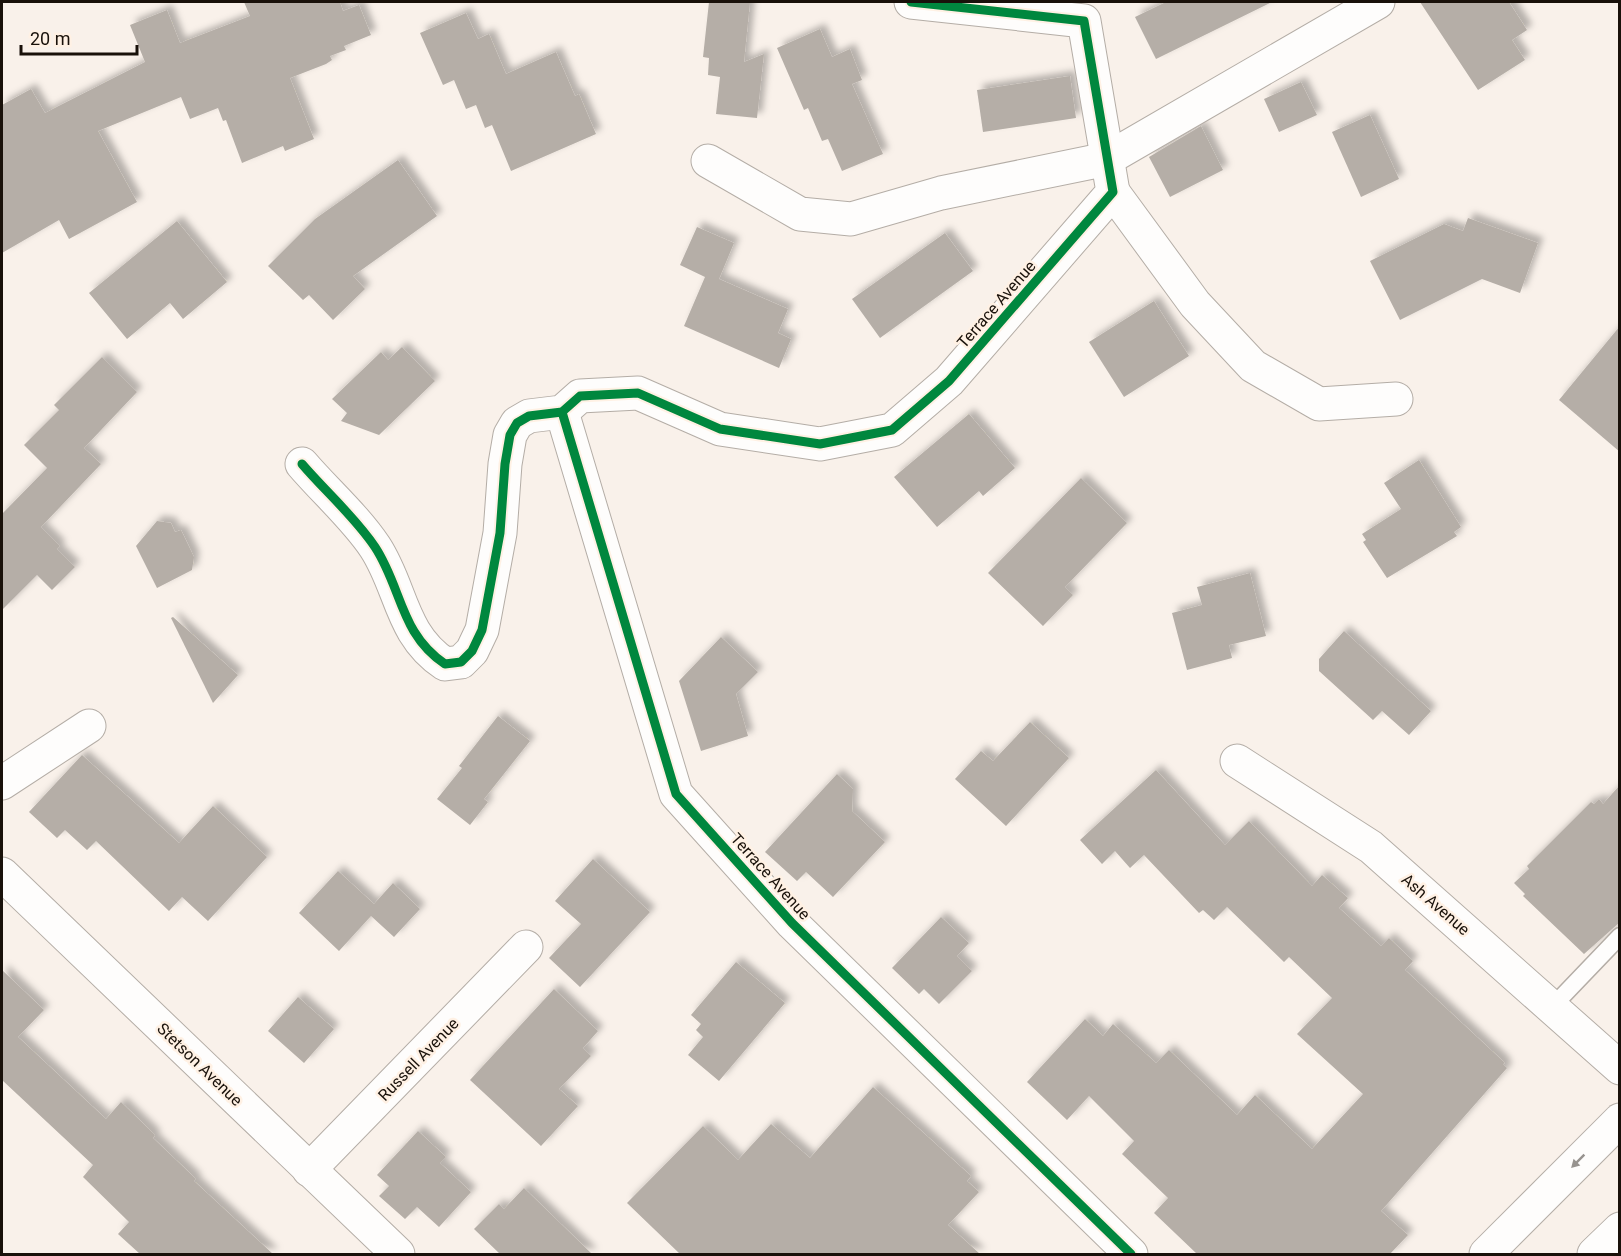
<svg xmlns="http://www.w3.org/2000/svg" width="1621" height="1256" viewBox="0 0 1621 1256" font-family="Roboto,sans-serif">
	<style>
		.building { fill: #b5aea7; filter: url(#shadow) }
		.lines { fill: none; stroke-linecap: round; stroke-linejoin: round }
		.lane-casing { stroke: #b4ada6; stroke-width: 19 }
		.street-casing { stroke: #b4ada6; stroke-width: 35 }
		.primary-casing { stroke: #b4ada6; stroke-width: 35 }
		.lane { stroke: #fefdfc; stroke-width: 16 }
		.street { stroke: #fefdfc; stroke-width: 33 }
		.primary { stroke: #fefdfc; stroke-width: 33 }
		.cycleway-casing { stroke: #fff1e4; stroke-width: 13 }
		.cycleway { stroke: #00873e; stroke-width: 9 }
		.oneway { fill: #97938f }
		.labels { text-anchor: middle; stroke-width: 5; stroke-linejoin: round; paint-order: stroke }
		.street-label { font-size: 16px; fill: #19110a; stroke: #fff1e4 }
	</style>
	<defs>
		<filter id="shadow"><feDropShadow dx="5.5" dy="-5.5" stdDeviation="3" flood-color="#0004"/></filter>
	</defs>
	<rect width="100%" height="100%" fill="#f9f1ea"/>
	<g class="building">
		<polygon points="244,2 340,2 343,11 359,5 371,35 344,46 346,50 330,56 332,60 326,64 290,78 314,139 285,151 283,146 242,163 226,120 223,121 218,108 190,119 181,97 98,131 137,202 69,239 59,220 2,253 2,105 31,89 45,113 145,62 130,25 167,10 180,43 250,16"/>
		<polygon points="709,2 750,2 744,62 764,54 757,118 716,114 720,77 708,75 709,58 703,57"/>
		<polygon points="1166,2 1272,2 1156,59 1135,17"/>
		<polygon points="1420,2 1509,2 1527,30 1512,40 1525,60 1478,90"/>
		<polygon points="466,13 478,39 489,34 506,74 556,52 575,96 579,94 596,134 511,171 492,125 485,128 476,105 466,109 454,80 443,85 420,33"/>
		<polygon points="820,29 832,57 850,49 862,80 852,84 883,154 842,171 828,139 822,141 808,108 804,110 777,48"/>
		<polygon points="1070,76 1076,118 983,132 977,90"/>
		<polygon points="1301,82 1317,115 1279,132 1264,99"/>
		<polygon points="1370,115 1399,179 1361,197 1332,132"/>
		<polygon points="1201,126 1223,170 1170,197 1149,157"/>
		<polygon points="398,160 437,216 353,276 365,289 333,320 309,295 303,300 268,266 315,219"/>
		<polygon points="1468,218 1538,243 1520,293 1482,279 1400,320 1370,261 1444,224 1463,231"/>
		<polygon points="177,221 227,282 183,319 170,303 127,339 89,293"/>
		<polygon points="697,227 734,243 719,279 788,309 778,333 791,339 779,368 684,326 705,277 680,265"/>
		<polygon points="945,233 973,271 880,338 852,299"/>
		<polygon points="1154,301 1189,356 1124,397 1089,342"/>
		<polygon points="1620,326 1620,452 1559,400"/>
		<polygon points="402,347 435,381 379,435 341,421 347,413 332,399 381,352 388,360"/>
		<polygon points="102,357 137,392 84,448 101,464 41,527 60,546 57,549 75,567 52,590 37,575 2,610 2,514 47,468 24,445 59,410 54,405"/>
		<polygon points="969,414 1015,468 983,496 979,491 937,527 894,477"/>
		<polygon points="1419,460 1461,527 1454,532 1457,536 1387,578 1363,542 1366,540 1362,534 1401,509 1384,483"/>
		<polygon points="1081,478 1127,523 1065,587 1073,595 1043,626 988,573"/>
		<polygon points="157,521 171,523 175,532 181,530 194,557 192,570 157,588 136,546"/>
		<polygon points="1250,573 1266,636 1229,645 1232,658 1187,670 1172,613 1202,605 1197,587"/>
		<polygon points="173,617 238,675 213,703 171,618"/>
		<polygon points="1344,631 1431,711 1409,735 1382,711 1373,720 1319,671 1319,659"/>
		<polygon points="721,637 758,672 736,694 748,736 701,751 679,681"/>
		<polygon points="498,716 530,741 484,799 488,802 470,825 437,799 462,768 459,766"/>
		<polygon points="1030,722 1069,758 1006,826 955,779 981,751 993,761"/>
		<polygon points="82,755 179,843 213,806 267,857 208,921 182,897 169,911 96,841 87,850 65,830 57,838 29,812"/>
		<polygon points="1156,770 1225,845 1249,821 1312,886 1322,875 1348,898 1339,908 1381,946 1389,938 1413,961 1405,970 1505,1063 1503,1064 1507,1068 1381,1211 1408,1235 1390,1254 1197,1254 1154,1213 1168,1198 1122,1154 1134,1141 1089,1096 1067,1120 1027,1082 1085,1019 1103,1036 1113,1024 1156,1063 1169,1050 1237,1115 1255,1095 1312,1149 1363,1094 1297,1034 1332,998 1289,957 1284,962 1227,907 1214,920 1203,910 1199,913 1144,855 1130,868 1115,851 1102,864 1080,840"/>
		<polygon points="837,774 853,789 852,811 885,842 833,897 806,872 797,881 765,852"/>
		<polygon points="1620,785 1620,922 1584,954 1523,896 1525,894 1514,883 1529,869 1527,866 1591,802 1594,804 1599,799 1603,804"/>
		<polygon points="593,859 650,912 580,987 549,958 581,924 555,901"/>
		<polygon points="338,871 374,904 393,883 420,909 394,937 371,916 339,951 299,913"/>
		<polygon points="941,917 969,943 957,956 972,971 939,1004 924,989 919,994 892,968"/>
		<polygon points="736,962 785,1003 719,1081 688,1055 703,1037 696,1030 701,1024 691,1015"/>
		<polygon points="2,970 44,1010 18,1037 106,1119 121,1102 155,1135 153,1138 196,1179 194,1181 273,1254 140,1254 118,1234 129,1222 83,1177 93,1165 2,1080"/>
		<polygon points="554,989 598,1031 583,1048 591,1056 559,1089 578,1106 541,1146 470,1080"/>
		<polygon points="298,997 334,1029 304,1063 268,1031"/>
		<polygon points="873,1087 971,1176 967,1181 979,1192 948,1225 980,1254 680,1254 627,1203 703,1126 738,1160 771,1124 810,1158"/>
		<polygon points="418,1131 446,1157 440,1163 471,1192 439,1227 417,1207 405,1219 379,1196 389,1186 377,1175"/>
		<polygon points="524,1188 592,1254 500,1254 474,1229 499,1204 504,1209"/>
	</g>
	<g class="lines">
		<g class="lane-casing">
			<polyline id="lane" points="1553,1006 1620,936"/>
		</g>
		<g class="street-casing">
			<g id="street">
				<polyline points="708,161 800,214 851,219 941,193 1107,159 1378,2"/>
				<polyline points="1113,192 1195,304 1253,366 1319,404 1396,399"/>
				<polyline points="562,412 676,794 792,923 1131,1254"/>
				<path d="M302 464C325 491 355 517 375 547 402 588 400 634 445 664L461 662 472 651 482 630 500 533 505 464 510 435 517 423 529 416 562 412 580 396 638 393 720 429 820 444 892 430 949 381 1113 192 1084 21 911 2"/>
				<polyline points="1237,761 1371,847 1620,1068"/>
				<polyline points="2,783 89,726"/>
				<polyline points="2,874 398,1254"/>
				<polyline points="309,1170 526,947"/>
			</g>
		</g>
		<g class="primary-casing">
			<g id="primary">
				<polyline points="1486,1254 1620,1120"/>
				<polyline points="1594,1254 1620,1229"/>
			</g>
		</g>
		<use href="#lane" class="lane"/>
		<use href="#street" class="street"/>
		<use href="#primary" class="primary"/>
		<g class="cycleway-casing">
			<g id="cycleway">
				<polyline points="562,412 676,794 792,923 1131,1254"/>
				<path d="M302 464C325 491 355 517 375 547 402 588 400 634 445 664L461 662 472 651 482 630 500 533 505 464 510 435 517 423 529 416 562 412 580 396 638 393 720 429 820 444 892 430 949 381 1113 192 1084 21 911 2"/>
			</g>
		</g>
		<use href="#cycleway" class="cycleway"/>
	</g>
	<defs><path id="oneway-solid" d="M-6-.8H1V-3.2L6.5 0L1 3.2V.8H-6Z" transform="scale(1.5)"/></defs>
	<use class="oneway" href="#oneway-solid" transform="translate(1578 1161) rotate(135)"/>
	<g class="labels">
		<g class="street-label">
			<text transform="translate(996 304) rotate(-49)" y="6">Terrace Avenue</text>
			<text transform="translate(771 876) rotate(48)" y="6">Terrace Avenue</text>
			<text transform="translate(1436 904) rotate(41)" y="6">Ash Avenue</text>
			<text transform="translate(418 1059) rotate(-46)" y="6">Russell Avenue</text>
			<text transform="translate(200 1064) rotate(44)" y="6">Stetson Avenue</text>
		</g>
	</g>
	<rect width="1621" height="1256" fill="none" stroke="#19110a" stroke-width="6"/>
	<path d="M21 45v9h116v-9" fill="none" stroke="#19110a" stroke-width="3"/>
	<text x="30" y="45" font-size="18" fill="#19110a" stroke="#fff1e4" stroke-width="4.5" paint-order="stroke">20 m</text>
</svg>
